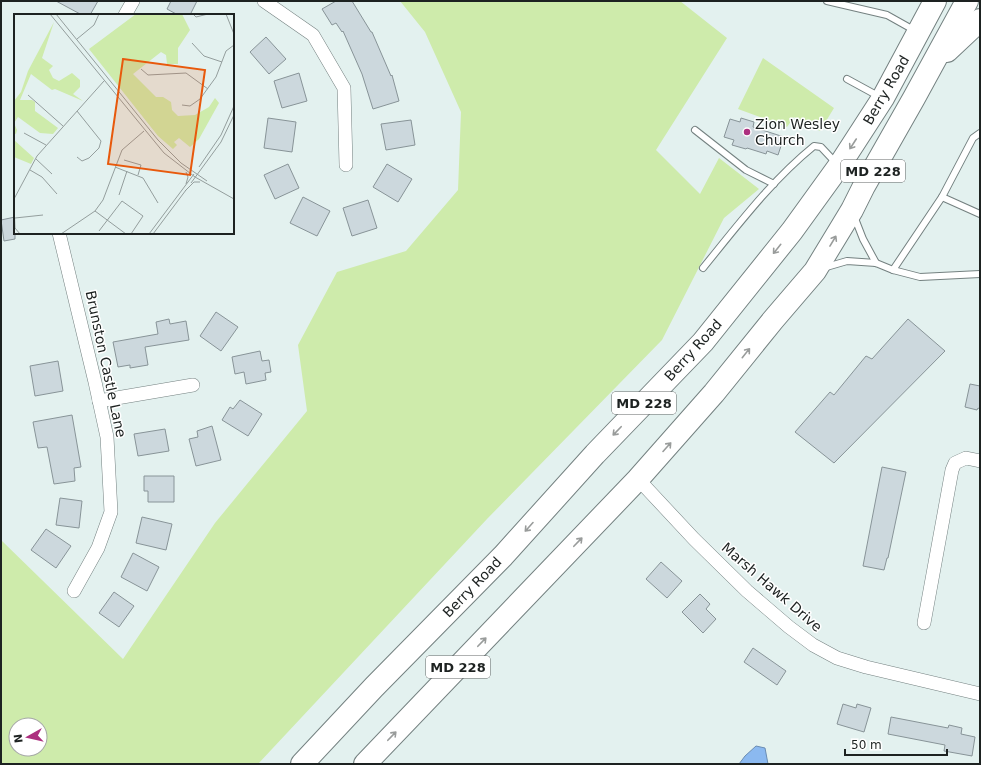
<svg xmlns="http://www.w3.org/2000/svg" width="981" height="765" viewBox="0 0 981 765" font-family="'DejaVu Sans',sans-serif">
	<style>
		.green { fill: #ceebab; fill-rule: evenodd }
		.water { fill: #8bb9f0; stroke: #6a8cb2 }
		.building { fill: #ccd8dd; stroke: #889498 }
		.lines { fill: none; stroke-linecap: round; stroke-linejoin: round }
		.lane-casing { stroke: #748180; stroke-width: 8 }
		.street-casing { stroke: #748180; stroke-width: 14 }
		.highway-casing { stroke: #748180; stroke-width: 24 }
		.lane { stroke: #fff; stroke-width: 6 }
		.street { stroke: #fff; stroke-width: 13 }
		.highway { stroke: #fff; stroke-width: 22 }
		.oneway { stroke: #999c9b }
		.poi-dot { fill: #ad2f7f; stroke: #fff; stroke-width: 1.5 }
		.labels { text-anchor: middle; stroke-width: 3; stroke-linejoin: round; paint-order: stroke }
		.shield { fill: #fff; stroke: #616464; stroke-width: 1 }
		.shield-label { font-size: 13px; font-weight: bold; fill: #1d2221 }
		.street-label { font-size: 14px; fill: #1d2221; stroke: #fff }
		.poi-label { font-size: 14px; fill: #1d2221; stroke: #fff; text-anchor: start }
		.inset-road { fill: none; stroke: #949e9d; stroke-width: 1 }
		.view { fill: #e8590c; fill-opacity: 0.15; stroke: #e8590c; stroke-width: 2 }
		.inset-edge { fill: none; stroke: #1d2221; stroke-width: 2 }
	</style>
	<rect width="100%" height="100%" fill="#e3f1ef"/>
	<g class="green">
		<path d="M400 1H680L727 38 656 150 700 194 719 158 759 189 724 218 662 340 487 519 258 764H1V540L123 659 215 523 307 411 298 345 337 272 406 251 458 190 461 112 425 32ZM16 725H40V749H16Z"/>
		<polygon points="763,58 834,108 820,131 794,117 787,127 738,109"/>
	</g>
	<polygon class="water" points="756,746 765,748 768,764 739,764 745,756"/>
	<g class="building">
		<polygon points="56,1 98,1 90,15 82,15"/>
		<polygon points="171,1 197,1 190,15 178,15 167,9"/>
		<polygon points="336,1 352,1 371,32 372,32 391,76 392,75 399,101 373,109 362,74 343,31 342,32 336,23 332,25 322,9"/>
		<polygon points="266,37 286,59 269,74 250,52"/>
		<polygon points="299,73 307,101 282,108 274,81"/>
		<polygon points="268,118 296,122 292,152 264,148"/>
		<polygon points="741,118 754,122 753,127 784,137 778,155 767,151 766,154 747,148 746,149 732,145 734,140 724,137 730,119 740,122"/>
		<polygon points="411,120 415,145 386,150 381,124"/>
		<polygon points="288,164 299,188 275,199 264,175"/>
		<polygon points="387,164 412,179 398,202 373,187"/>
		<polygon points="303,197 330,211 317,236 290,223"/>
		<polygon points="368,200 377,228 352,236 343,208"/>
		<polygon points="15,217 15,239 4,241 1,220"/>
		<polygon points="216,312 238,327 221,351 200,336"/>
		<polygon points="169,319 170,324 186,321 189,340 145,347 148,365 130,368 130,365 118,367 113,342 158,334 156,322"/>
		<polygon points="908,319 945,351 834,463 795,432 830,392 834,395 866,356 872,359"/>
		<polygon points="260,351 262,361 269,360 271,372 265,373 266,380 246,384 244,372 235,374 232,357"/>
		<polygon points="58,361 63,391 35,396 30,366"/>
		<polygon points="970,384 980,386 980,409 978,408 977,410 965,407"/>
		<polygon points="240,400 262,414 248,436 222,420 230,407 233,409"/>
		<polygon points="72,415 81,467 74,468 75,481 54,484 47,447 38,448 33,422"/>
		<polygon points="212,426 221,460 196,466 189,439 198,437 197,431"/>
		<polygon points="165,429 169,451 138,456 134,434"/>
		<polygon points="882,467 906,472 888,558 887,558 884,570 863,566"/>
		<polygon points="144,476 174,476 174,502 148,502 148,491 144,491"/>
		<polygon points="60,498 82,501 79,528 56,525"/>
		<polygon points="142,517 172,524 166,550 136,543"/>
		<polygon points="46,529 71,546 56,568 31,550"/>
		<polygon points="133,553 159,567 147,591 121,577"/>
		<polygon points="661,562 682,581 667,598 646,579"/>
		<polygon points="114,592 134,606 119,627 99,613"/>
		<polygon points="700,594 710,604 706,609 716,619 703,633 682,612"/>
		<polygon points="753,648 786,671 777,685 744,662"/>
		<polygon points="843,704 856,708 857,704 871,708 864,732 837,724"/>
		<polygon points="891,717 948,728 949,725 962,728 961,734 975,737 972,756 944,751 945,745 888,734"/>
	</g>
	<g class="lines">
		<g class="lane-casing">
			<g id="lane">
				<polyline points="827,1 887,15 912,29"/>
				<polyline points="847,79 880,97"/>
				<polyline points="695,130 746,170 774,184"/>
				<polyline points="942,197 980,214"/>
				<polyline points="854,216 863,239 876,263"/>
				<path d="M703 268C738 225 771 181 814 146L821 147 836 163"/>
				<polyline points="823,268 847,261 876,263 893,270 920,277 980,274"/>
				<polyline points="893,270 942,197 973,138 980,133"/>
			</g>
		</g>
		<g class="street-casing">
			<g id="street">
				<polyline points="264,1 313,35 344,88 346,165"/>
				<polyline points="125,15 133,1"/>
				<polyline points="59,233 95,382 107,437 111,512 98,548 74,591"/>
				<polyline points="99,401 193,385"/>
				<polyline points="638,479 694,539 747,591 789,627 813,645 837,658 866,667 980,694"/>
				<polyline points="924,623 952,470 955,463 966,458 980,461"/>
			</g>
		</g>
		<g class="highway-casing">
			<g id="highway">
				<polyline points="947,51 980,20"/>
				<polyline points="302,764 374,687 503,556 595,454 703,342 792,231 839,166 883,98 935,1"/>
				<polyline points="365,764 638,479 714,393 773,320 815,271 852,210 864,186 914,98 967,1"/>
			</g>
		</g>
		<use href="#lane" class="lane"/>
		<use href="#street" class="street"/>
		<use href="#highway" class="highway"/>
	</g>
	<defs><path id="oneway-shaft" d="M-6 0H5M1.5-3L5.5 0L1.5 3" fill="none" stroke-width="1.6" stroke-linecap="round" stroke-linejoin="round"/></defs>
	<g class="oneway">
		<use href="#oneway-shaft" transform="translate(853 144) rotate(123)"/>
		<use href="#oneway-shaft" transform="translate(833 241) rotate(-59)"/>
		<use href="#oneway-shaft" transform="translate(777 249) rotate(129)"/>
		<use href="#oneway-shaft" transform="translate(746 353) rotate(-51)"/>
		<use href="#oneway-shaft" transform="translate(617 431) rotate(134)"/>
		<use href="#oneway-shaft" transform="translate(667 447) rotate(-48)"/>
		<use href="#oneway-shaft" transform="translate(529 527) rotate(132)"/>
		<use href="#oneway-shaft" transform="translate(578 542) rotate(-46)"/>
		<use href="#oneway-shaft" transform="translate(482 642) rotate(-46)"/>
		<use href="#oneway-shaft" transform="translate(392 736) rotate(-46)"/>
	</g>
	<circle class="poi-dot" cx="747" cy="132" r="4"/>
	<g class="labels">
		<g class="shield">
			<rect x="841" y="160" width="64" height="22" rx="3"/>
			<rect x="612" y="392" width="64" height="22" rx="3"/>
			<rect x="426" y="656" width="64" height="22" rx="3"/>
		</g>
		<g class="shield-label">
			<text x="873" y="176">MD 228</text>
			<text x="644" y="408">MD 228</text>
			<text x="458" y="672">MD 228</text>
		</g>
		<g class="street-label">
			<text transform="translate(886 90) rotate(-60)" y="5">Berry Road</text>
			<text transform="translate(693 350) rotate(-48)" y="5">Berry Road</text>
			<text transform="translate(106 364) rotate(78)" y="5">Brunston Castle Lane</text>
			<text transform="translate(472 587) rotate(-46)" y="5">Berry Road</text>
			<text transform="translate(772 587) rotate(41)" y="5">Marsh Hawk Drive</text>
		</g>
		<g class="poi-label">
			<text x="755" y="129">Zion Wesley<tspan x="755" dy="16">Church</tspan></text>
		</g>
	</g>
	<g transform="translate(14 14)">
		<rect width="220" height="220" fill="#e3f1ef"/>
		<path d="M122 0H168L176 16 164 34V50H153L152 41 147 38 119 60 142 83H149L157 88 158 96 164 102 181 101 195 93 201 84 205 89 185 125 176 133 165 124 160 128 163 131 159 135 144 122 75 35ZM40 8 28 44 39 52 35 56 39 64 45 67 58 59 66 66V73L59 80 69 87 41 75 38 76 17 60 6 86H18L21 88V97L44 114 39 120 26 119 4 103 0 109 3 116 2 120 0 119V87L7 78 14 57ZM0 126 20 144 17 150 0 143Z" fill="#ceebab"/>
		<path class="inset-road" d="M36 0 150 139 181 163 220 185M42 0 144 126 167 149 193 167M179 0 182 3 194 0M212 0 220 20M63 25 80 11 85 0M178 29 190 42 208 48M127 55 134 61 172 59 194 75M14 81 49 112M168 91 176 92 186 85 202 63 212 37 220 31M63 97 87 127 85 134 75 144 68 147 63 143M10 119 32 131M22 145 38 160M110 146 127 151 124 161M101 153 129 164 144 189M185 153 207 121 220 92M16 156 28 163 43 180M177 169 207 128 220 101M172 170 174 163 172 158M171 177 180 168H186M105 181 113 157M0 185 23 142 90 67M0 191 1 214 6 220M81 197 112 220M1 204 29 201M85 217 108 187 129 202 117 220M47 220 81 197 89 186 108 136 130 117M135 220 180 160M139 220 172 176"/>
		<path class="view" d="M109 45 191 56 176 161 94 150Z"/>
		<rect width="220" height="220" class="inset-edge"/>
	</g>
	<rect width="981" height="765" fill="none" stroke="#1d2221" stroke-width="4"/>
	<g transform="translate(28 737) rotate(262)"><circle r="19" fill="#ffffff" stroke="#a5a7a6"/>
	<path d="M0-3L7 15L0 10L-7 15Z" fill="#ad2f7f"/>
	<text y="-6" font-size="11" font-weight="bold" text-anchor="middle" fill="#1d2221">N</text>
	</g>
	<path d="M845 749v6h102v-6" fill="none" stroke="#1d2221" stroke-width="2"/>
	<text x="851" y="749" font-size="12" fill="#1d2221" stroke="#ffffff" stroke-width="3" paint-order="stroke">50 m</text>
</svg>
